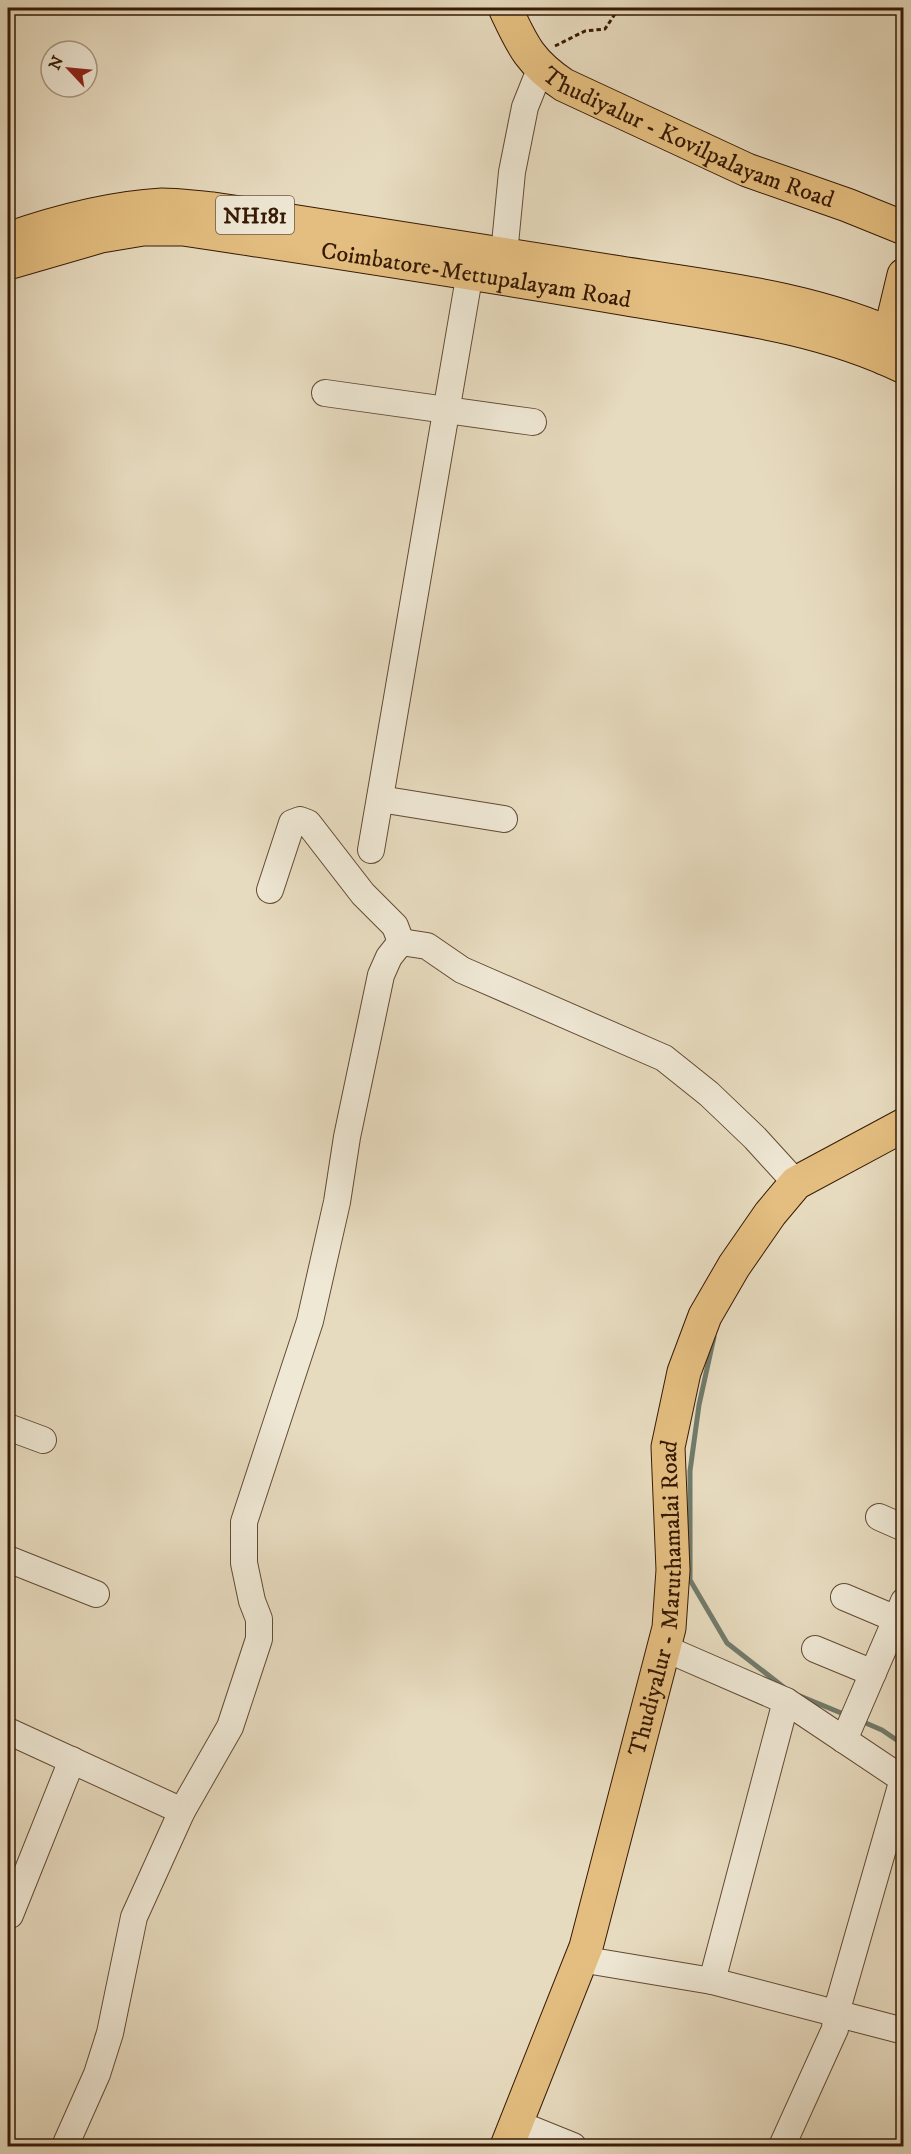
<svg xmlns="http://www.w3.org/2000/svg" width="911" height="2154" viewBox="0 0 911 2154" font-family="'IM FELL DW Pica',serif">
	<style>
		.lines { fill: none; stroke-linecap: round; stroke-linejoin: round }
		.stream { stroke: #717b6b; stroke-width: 5 }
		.minor-casing { stroke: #634a33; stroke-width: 28 }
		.major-casing { stroke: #371a04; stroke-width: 35 }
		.highway-casing { stroke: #371a04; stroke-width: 35 }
		.path { stroke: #371a04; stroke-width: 3; stroke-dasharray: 4.5 3; stroke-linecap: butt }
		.minor { stroke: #efe8d5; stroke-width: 26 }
		.major { stroke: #e4be80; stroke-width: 33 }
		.highway { stroke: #e4be80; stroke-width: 33 }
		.labels { text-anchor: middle; stroke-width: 5; stroke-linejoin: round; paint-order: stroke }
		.shield { fill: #efe8d5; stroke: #6e5843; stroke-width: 1.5 }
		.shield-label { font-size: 22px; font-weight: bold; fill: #371a04 }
		.street-label { font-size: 24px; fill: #371a04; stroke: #efe8d5 }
	</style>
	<rect width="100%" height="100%" fill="#e7dbbf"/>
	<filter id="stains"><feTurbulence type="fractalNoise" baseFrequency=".00333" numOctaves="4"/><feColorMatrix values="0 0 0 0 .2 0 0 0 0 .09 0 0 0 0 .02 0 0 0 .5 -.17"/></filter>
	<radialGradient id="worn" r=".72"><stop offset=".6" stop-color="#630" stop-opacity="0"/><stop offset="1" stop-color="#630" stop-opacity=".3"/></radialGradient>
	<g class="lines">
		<g class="stream">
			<polyline points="714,1337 699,1405 690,1471 690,1580 727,1643 786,1689"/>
			<polyline points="800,1696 846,1715"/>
			<polyline points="861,1721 882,1730 904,1745"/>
		</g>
		<g class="minor-casing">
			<g id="minor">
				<polyline points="504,254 512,172 525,107 541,67"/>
				<polyline points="325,393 533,422"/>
				<polyline points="380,799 504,819"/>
				<polyline points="371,850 470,272"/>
				<polyline points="270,890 292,823 300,820 308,823 363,894 395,926 401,942"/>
				<polyline points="8,1427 43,1440"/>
				<polyline points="879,1517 904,1528"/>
				<polyline points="8,1559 96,1594"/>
				<polyline points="844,1597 896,1619"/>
				<polyline points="664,1648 786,1701 904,1780"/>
				<polyline points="815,1649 873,1673"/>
				<polyline points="8,1731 182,1811"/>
				<polyline points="844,1740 904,1601"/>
				<polyline points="10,1915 72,1760"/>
				<polyline points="580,1959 712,1981 904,2031"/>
				<polyline points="712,1981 786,1701"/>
				<polyline points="516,2123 573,2146"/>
				<polyline points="65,2146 97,2074 110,2033 134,1917 182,1811 230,1727 259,1639 259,1619 252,1601 244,1563 244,1522 310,1321 337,1202 347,1137 381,975 389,957 401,942 427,946 462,970 664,1058 709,1094 755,1138 796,1183"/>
				<polyline points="782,2146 835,2029 836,2013 903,1779"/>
			</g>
		</g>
		<g class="major-casing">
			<g id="major">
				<path id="s1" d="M505 8C522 44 529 62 564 85L747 170 847 205 904 228"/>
				<polyline points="884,358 904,275"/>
				<path id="s2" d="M507 2146 586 1947 669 1628 673 1570 668 1447 684 1372 705 1316 734 1266 770 1214 796 1183 904 1125"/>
			</g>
		</g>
		<g class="highway-casing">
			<g id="highway">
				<path d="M8 239C57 222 109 208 162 205 179 205 197 208 213 209 345 229 477 250 608 271 707 287 812 296 904 340"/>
				<path id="s3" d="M8 263 101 236 143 229H183C331 251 479 274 627 299 720 315 818 325 904 367"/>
			</g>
		</g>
		<polyline class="path" points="555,46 585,31 605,29 619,8"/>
		<use href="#minor" class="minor"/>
		<use href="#major" class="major"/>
		<use href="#highway" class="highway"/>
	</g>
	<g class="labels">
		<rect class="shield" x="216" y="196" width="78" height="38" rx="4.5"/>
		<g class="shield-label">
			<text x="255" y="223">NH181</text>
		</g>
		<g class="street-label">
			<text dy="8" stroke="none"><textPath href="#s1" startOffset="234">Thudiyalur - Kovilpalayam Road</textPath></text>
			<text dy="8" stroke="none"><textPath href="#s3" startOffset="476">Coimbatore-Mettupalayam Road</textPath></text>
			<text dy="8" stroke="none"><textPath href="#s2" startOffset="572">Thudiyalur - Maruthamalai Road</textPath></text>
		</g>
	</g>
	<rect width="911" height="2154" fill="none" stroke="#e7dbbf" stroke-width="30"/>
	<rect x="9" y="9" width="893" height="2136" fill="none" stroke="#371a04" stroke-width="3"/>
	<rect x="15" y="15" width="881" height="2124" fill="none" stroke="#371a04" stroke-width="1.5"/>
	<g transform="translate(69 69) rotate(296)"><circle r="28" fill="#efe8d5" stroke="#a59681" stroke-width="1.5"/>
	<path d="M0-4.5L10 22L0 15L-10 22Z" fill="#8f2418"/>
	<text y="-9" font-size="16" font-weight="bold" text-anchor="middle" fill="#371a04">N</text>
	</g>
	<rect width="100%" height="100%" filter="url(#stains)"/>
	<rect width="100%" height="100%" fill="url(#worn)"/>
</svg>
